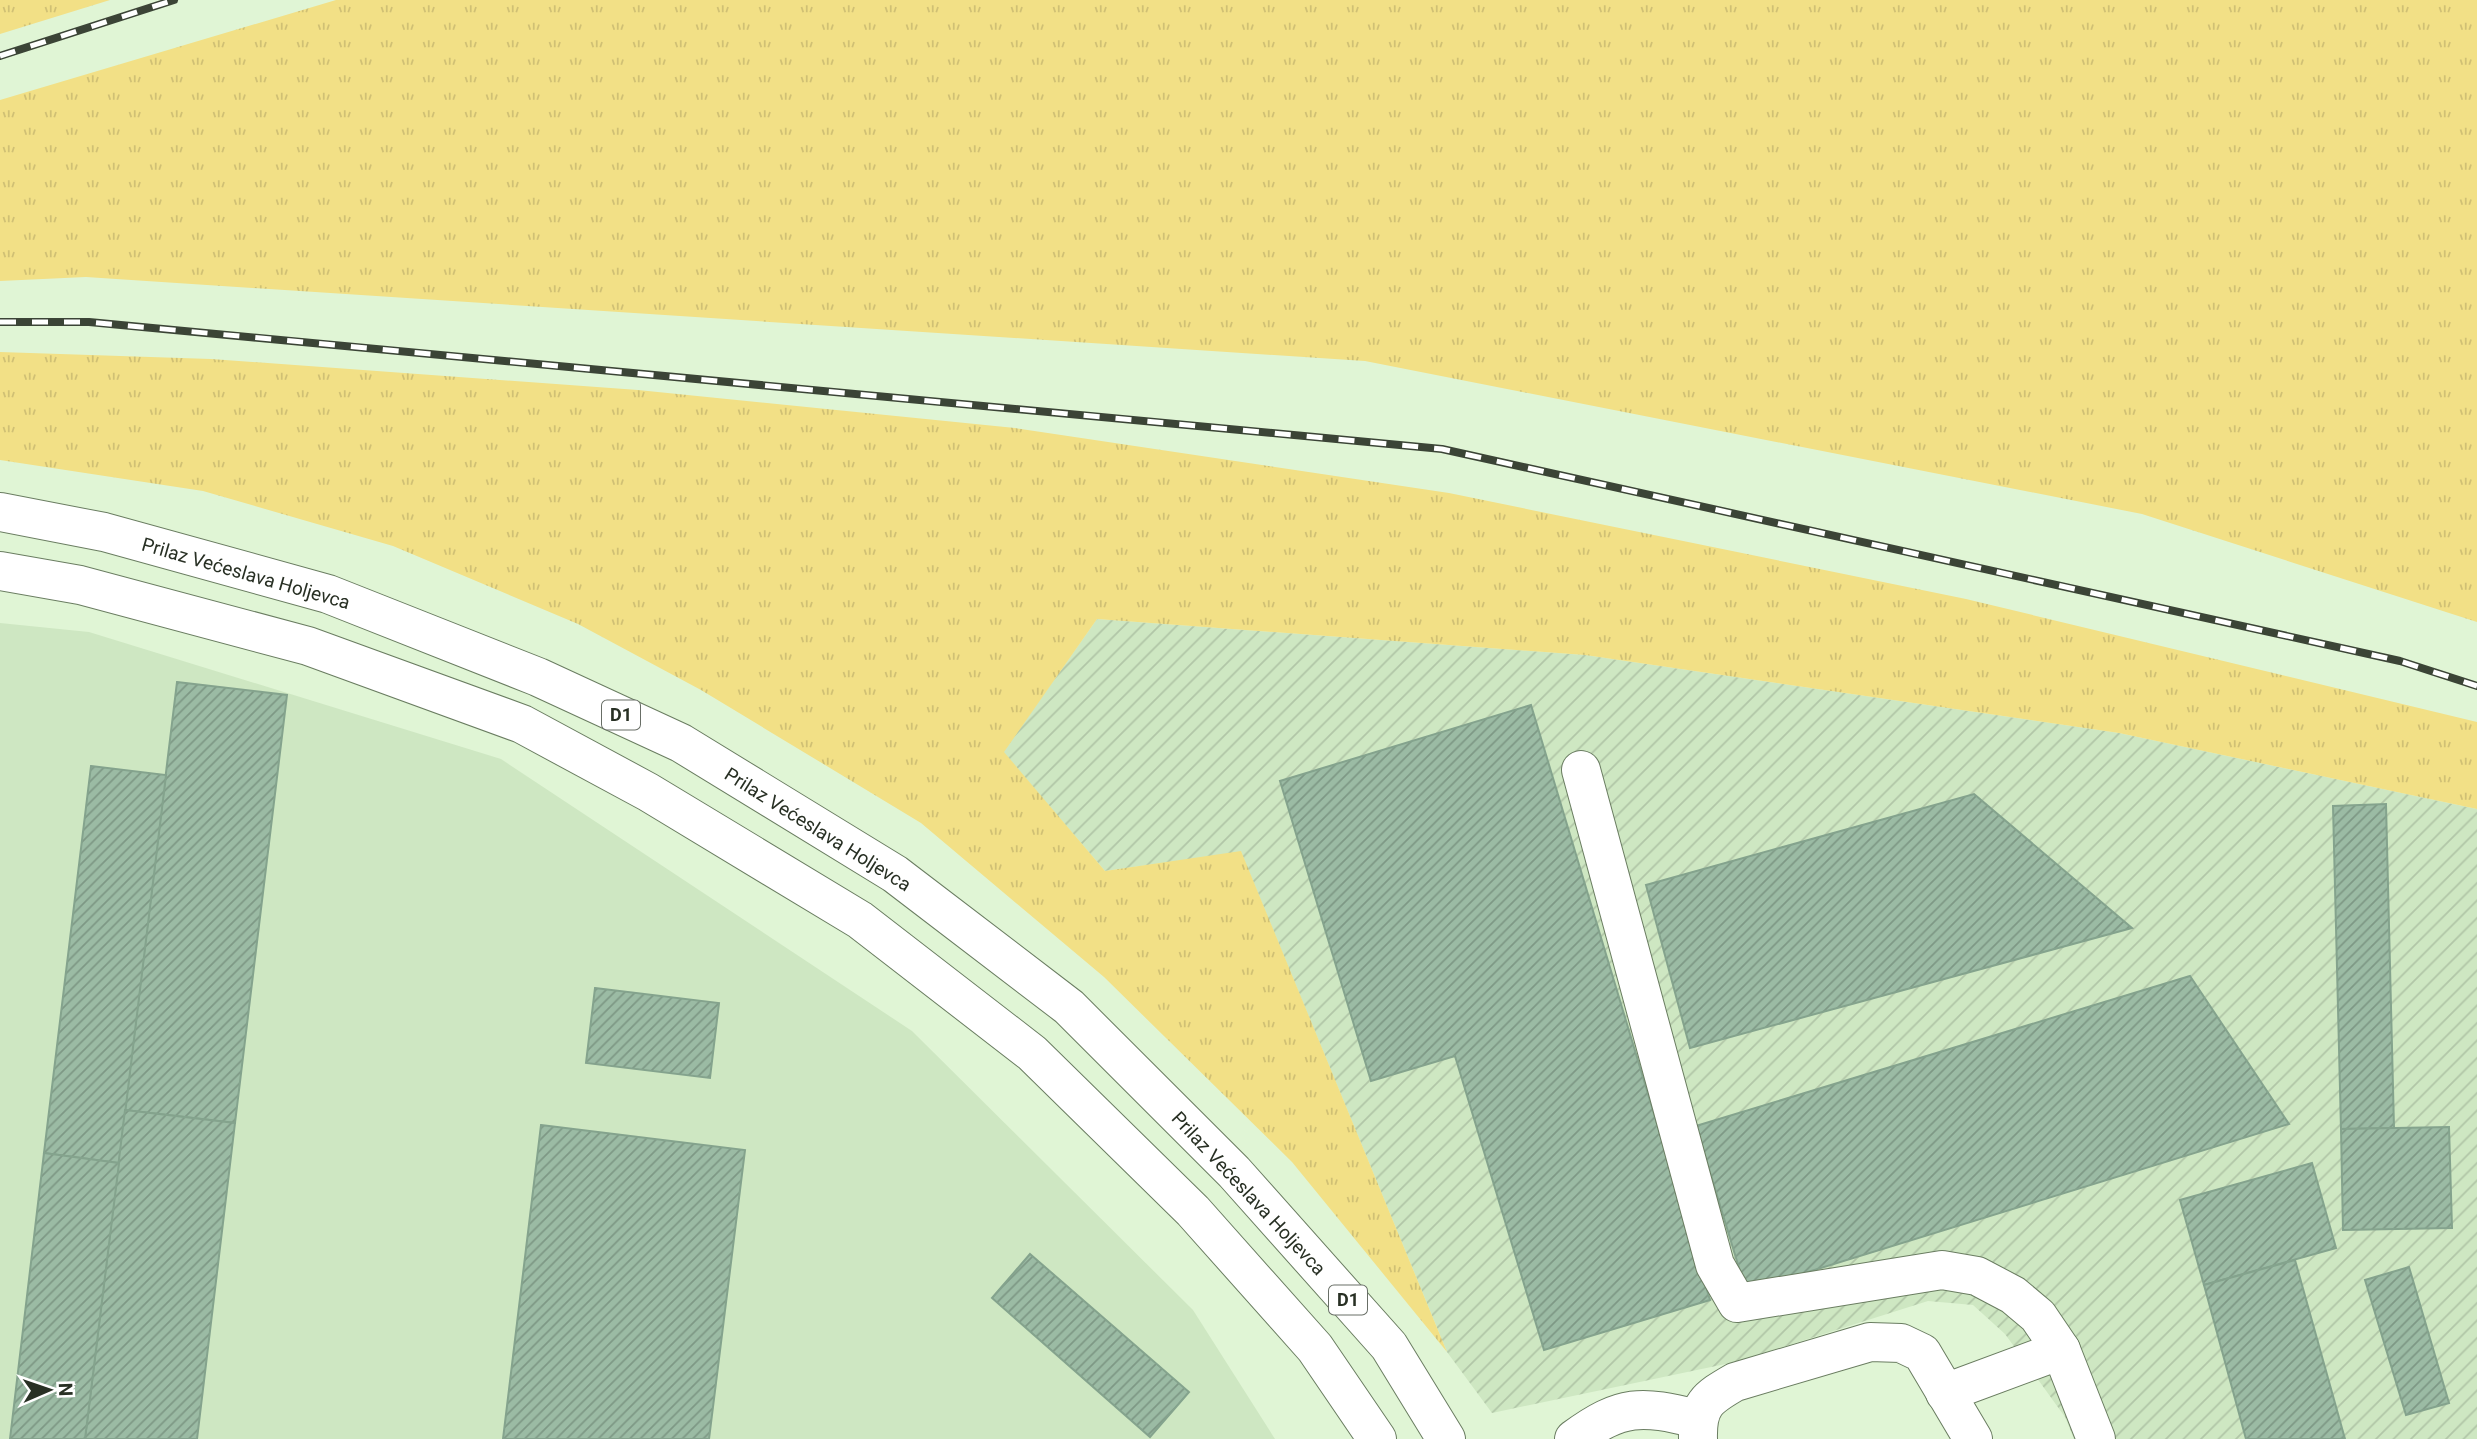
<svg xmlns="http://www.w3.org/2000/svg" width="2477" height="1439" viewBox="0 0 2477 1439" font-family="Roboto,sans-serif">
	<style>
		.built { fill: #cee7c2 }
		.industrial { fill: url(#industrial-furrows) }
		.grass { fill: url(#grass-tufts) }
		.building { fill: url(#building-hatch); stroke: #84a38d; stroke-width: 2 }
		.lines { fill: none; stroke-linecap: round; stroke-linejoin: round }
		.minor-casing { stroke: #6a7d61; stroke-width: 40 }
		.highway-casing { stroke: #6a7d61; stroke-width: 40 }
		.minor { stroke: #fff; stroke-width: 38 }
		.highway { stroke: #fff; stroke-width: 38 }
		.rail-casing { stroke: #3b4436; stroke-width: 8 }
		.rail { stroke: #fff; stroke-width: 5; stroke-dasharray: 16; stroke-linecap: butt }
		.labels { text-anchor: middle; stroke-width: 5; stroke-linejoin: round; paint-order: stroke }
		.shield { fill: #fff; stroke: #686e66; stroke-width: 2 }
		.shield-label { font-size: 18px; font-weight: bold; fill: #283024 }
		.street-label { font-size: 19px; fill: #283024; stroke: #fff }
	</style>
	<defs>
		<pattern id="industrial-furrows" width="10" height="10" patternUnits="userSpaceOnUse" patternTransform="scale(1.75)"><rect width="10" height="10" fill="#cee7c2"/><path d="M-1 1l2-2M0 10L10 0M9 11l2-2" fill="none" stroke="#b1c6a7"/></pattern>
		<pattern id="grass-tufts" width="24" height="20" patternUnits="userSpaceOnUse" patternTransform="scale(1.75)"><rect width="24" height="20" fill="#f2e086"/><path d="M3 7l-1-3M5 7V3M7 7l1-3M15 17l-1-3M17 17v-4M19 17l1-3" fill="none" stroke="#d0c074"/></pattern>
		<pattern id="building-hatch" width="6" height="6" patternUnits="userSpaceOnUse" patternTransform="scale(1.75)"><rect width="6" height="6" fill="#9bbba4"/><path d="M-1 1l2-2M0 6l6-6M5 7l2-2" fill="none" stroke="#7e9885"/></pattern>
	</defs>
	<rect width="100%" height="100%" fill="#e0f5d5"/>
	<polygon class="built" points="0,623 89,632 501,759 912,1031 1193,1310 1275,1439 0,1439"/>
	<polygon class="industrial" points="1097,619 1585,655 2119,733 2477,809 2477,1439 2074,1439 2065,1417 2005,1334 1973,1305 1928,1301 1735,1362 1492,1413 1447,1352 1241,852 1105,871 1003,752"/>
	<g class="grass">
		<polygon points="0,0 110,0 0,34"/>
		<polygon points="336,0 2477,0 2477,622 2142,514 1365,361 86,277 0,281 0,100"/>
		<polygon points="0,352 211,359 638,390 1015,428 1449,493 1966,599 2477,722 2477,809 2119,733 1585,655 1097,619 1004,752 1105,871 1241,851 1447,1352 1292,1162 1104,977 921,823 701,690 578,624 393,546 203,491 0,460"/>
	</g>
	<g class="building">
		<polygon points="177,682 287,695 235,1123 125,1110"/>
		<polygon points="1531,705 1710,1300 1544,1350 1455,1056 1371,1081 1280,781"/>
		<polygon points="91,766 166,775 119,1163 44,1153"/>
		<polygon points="1974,794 2132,928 1690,1048 1646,885"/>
		<polygon points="2386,804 2394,1128 2341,1129 2333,806"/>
		<polygon points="2190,976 2289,1124 1746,1291 1696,1126"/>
		<polygon points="595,988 719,1003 710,1078 586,1063"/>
		<polygon points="125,1110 235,1123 197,1439 85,1439"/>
		<polygon points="541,1125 745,1150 709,1439 503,1439"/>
		<polygon points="2449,1127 2452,1228 2343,1230 2341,1129"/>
		<polygon points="44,1153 119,1163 85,1439 10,1439"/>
		<polygon points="2312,1163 2336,1248 2204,1285 2180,1200"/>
		<polygon points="1030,1254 1189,1392 1150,1437 992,1298"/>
		<polygon points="2295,1260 2345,1439 2246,1439 2204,1285"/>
		<polygon points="2409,1267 2449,1403 2406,1415 2365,1280"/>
	</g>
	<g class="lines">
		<g class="minor-casing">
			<g id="minor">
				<polyline points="1581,770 1715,1265 1737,1303 1942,1270 1977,1276 2013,1295 2038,1316 2061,1350 2096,1439"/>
				<polyline points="1945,1393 2061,1350"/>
				<path d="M1698 1439C1697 1405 1707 1398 1735 1382L1870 1342 1901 1343 1922 1353 1973 1439"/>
			</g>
		</g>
		<g class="highway-casing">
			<g id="highway">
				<polyline points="0,512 104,532 328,594 538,677 681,743 895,874 1069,1007 1234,1172 1389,1346 1446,1439"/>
				<polyline points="0,571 80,585 308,646 522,724 648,792 860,920 1032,1053 1193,1211 1315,1348 1377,1439"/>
				<path d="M1574 1439C1622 1404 1641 1405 1697 1419"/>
			</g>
		</g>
		<use href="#minor" class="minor"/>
		<use href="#highway" class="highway"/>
		<g class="rail-casing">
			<g id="rail">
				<polyline points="0,56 174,0"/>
				<polyline points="0,322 89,322 1442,449 2400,661 2477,686"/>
			</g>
		</g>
		<use href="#rail" class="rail"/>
	</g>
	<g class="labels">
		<g class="shield">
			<rect x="602" y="700.5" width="38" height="29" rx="5"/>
			<rect x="1329" y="1285.5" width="38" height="29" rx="5"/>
		</g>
		<g class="shield-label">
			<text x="621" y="721">D1</text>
			<text x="1348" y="1306">D1</text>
		</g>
		<g class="street-label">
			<text transform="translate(246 573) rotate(16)" y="7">Prilaz Većeslava Holjevca</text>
			<text transform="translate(818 829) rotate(32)" y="7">Prilaz Većeslava Holjevca</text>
			<text transform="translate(1249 1193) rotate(47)" y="7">Prilaz Većeslava Holjevca</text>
		</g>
	</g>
	<g transform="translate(49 1390) rotate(88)" stroke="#ffffff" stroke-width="5" paint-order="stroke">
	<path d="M0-5L12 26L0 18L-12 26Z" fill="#283024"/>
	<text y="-10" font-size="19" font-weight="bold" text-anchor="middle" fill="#283024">N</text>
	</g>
</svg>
